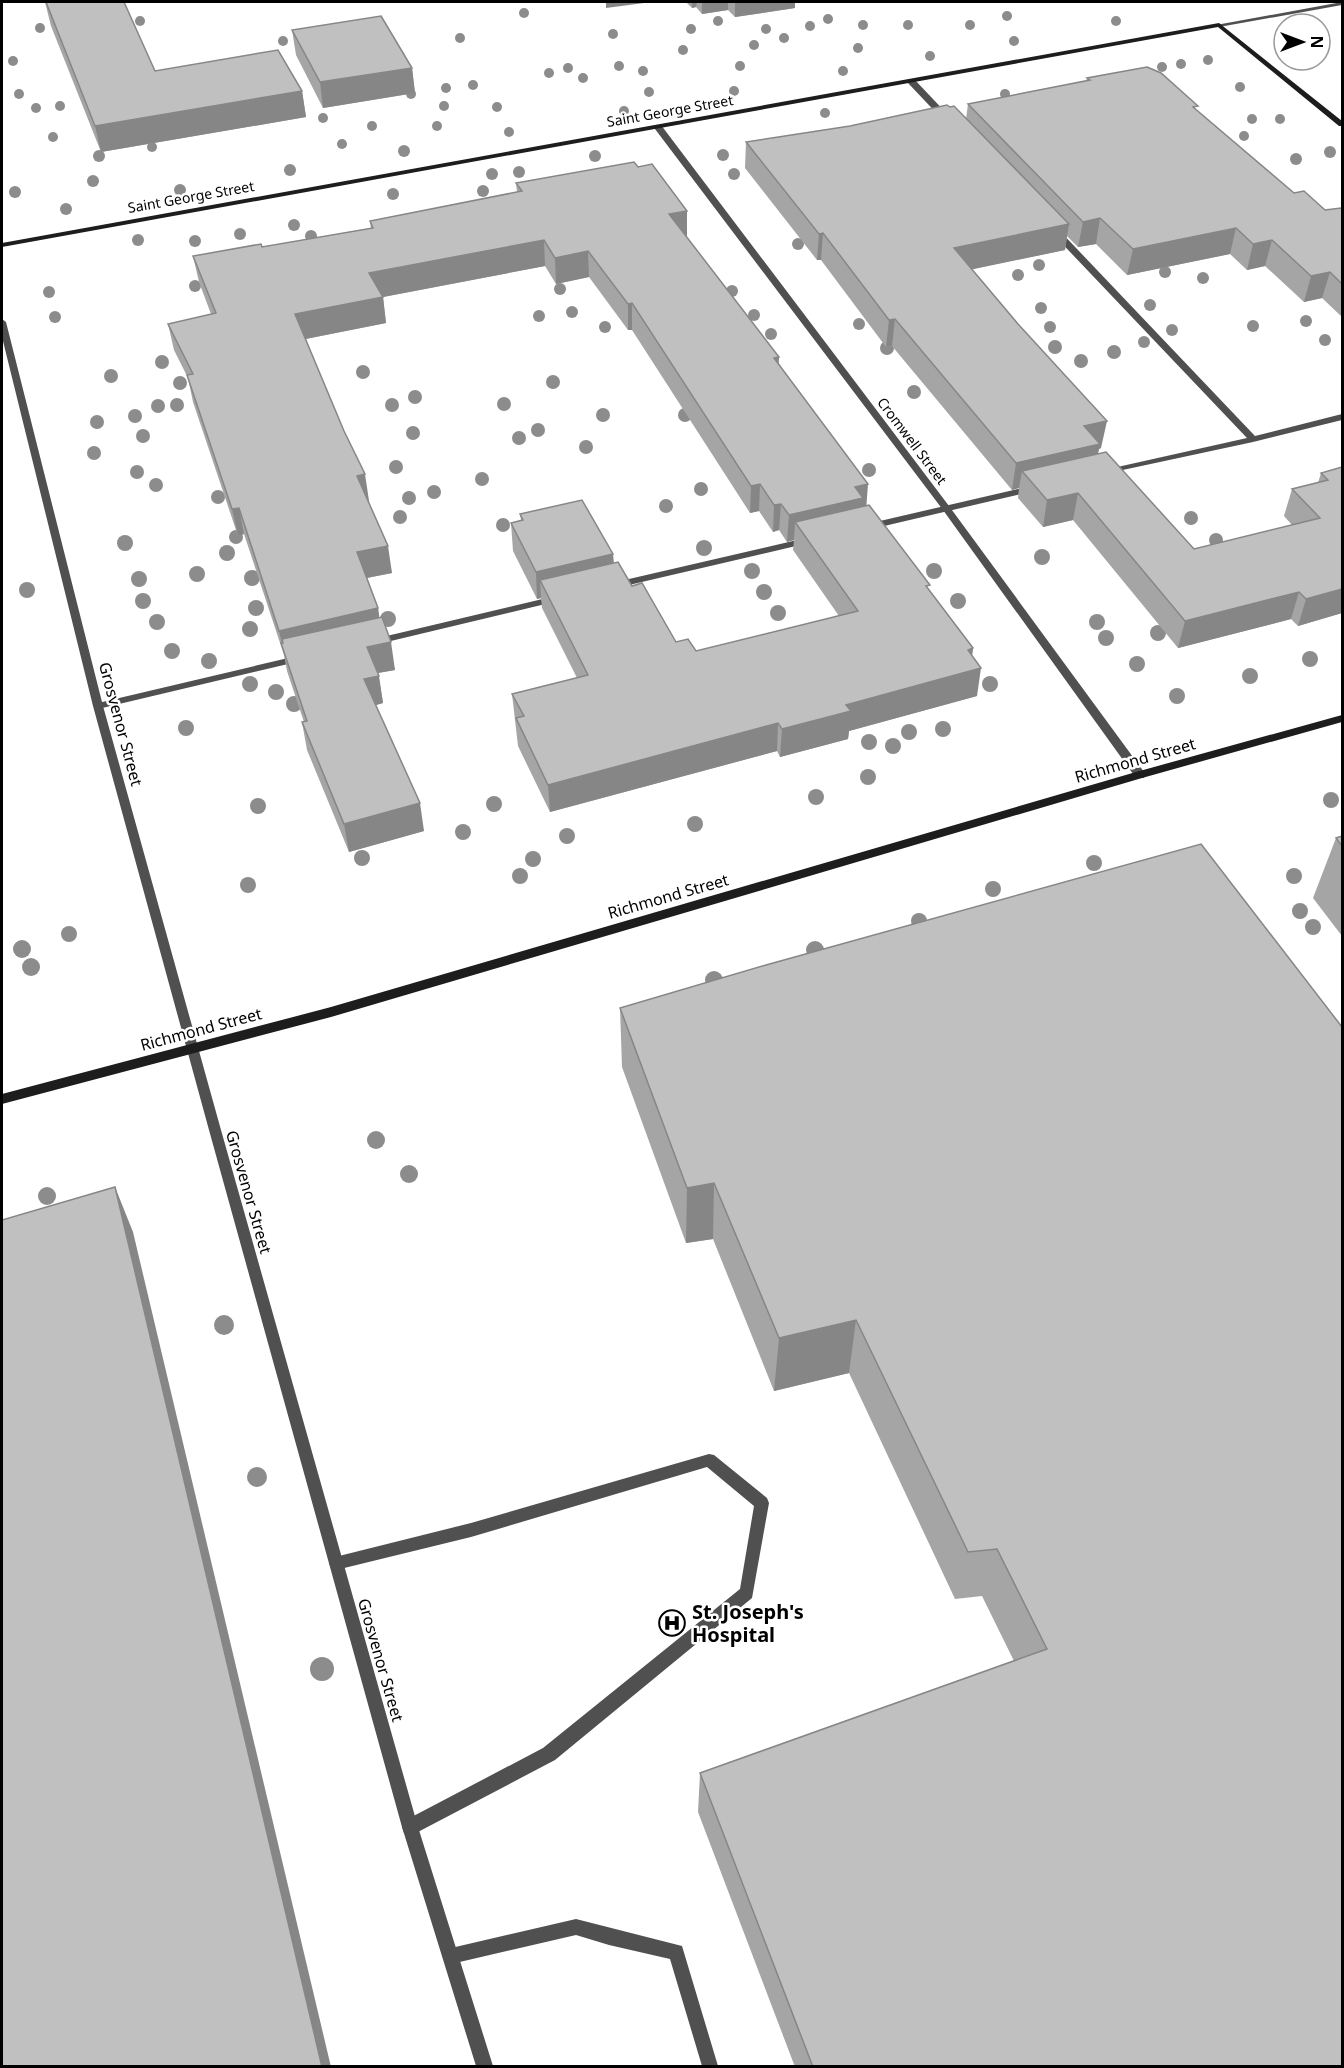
<svg xmlns="http://www.w3.org/2000/svg" width="1344" height="2068" viewBox="0 0 1344 2068" font-family="'Noto Sans',sans-serif">
	<style>
		.lines { fill: none; stroke-linecap: round; stroke-linejoin: round }
		.lane { fill: #505050; fill-rule: evenodd }
		.street { fill: #505050; fill-rule: evenodd }
		.secondary { fill: #1d1d1d; fill-rule: evenodd }
		.tree { fill: #8c8c8c }
		.wall { fill: #a5a5a5 }
		.shaded-wall { fill: #868686 }
		.building { fill: #c0c0c0; stroke: #868686; stroke-width: 1.5 }
		.labels { text-anchor: middle; stroke-width: 5; stroke-linejoin: round; paint-order: stroke }
		.far-street-label { font-size: 14px; fill: #000; stroke: #fff }
		.street-label { font-size: 16px; fill: #000; stroke: #fff }
		.near-poi-label { font-size: 20px; font-weight: bold; fill: #000; stroke: #fff; text-anchor: start }
	</style>
	<rect width="100%" height="100%" fill="#fff"/>
	<g class="lines">
		<g class="lane">
			<polygon points="908,79 914,79 950,117 950,121 944,121 908,83"/>
			<polygon points="1052,229 1058,229 1255,436 1342,414 1342,420 1253,442 1104,474 1104,470 1247,438 1052,233"/>
			<polygon points="1035,485 1040,488 1038,490 867,530 862,527 867,524"/>
			<polygon points="810,537 815,540 813,542 616,588 611,585 616,582"/>
			<polygon points="555,596 560,599 558,601 374,645 369,642 374,639"/>
			<polygon points="301,655 305,656 305,660 98,709 93,706 98,703"/>
			<polygon points="709,1454 714,1455 767,1498 769,1503 752,1598 555,1760 416,1833 410,1835 404,1833 402,1827 404,1821 543,1748 740,1589 754,1506 707,1467 471,1537 336,1570 331,1568 329,1563 331,1558 471,1523"/>
			<polygon points="576,1919 682,1946 718,2066 702,2066 670,1959 609,1945 576,1935 451,1964 445,1962 443,1956 445,1950 451,1948"/>
		</g>
		<g class="street">
			<polygon points="1342,2 1342,5 1219,27 1216,25"/>
			<polygon points="655,125 661,125 949,506 1144,772 1145,775 1144,778 1136,778 943,510 655,129"/>
			<polygon points="2,319 6,322 103,706 221,1130 418,1827 493,2066 476,2066 402,1827 209,1130 93,706 2,337"/>
		</g>
		<g class="secondary">
			<polygon points="1219,23 1342,121 1342,126 1339,126 1218,27 2,247 2,243"/>
			<polygon points="1342,715 1342,722 1142,778 331,1017 2,1104 2,1094 331,1007 1136,772"/>
		</g>
	</g>
	<g class="tree">
		<circle cx="524" cy="13" r="5"/>
		<circle cx="1007" cy="16" r="5"/>
		<circle cx="828" cy="19" r="5"/>
		<circle cx="140" cy="21" r="5"/>
		<circle cx="718" cy="21" r="5"/>
		<circle cx="1116" cy="21" r="5"/>
		<circle cx="863" cy="25" r="5"/>
		<circle cx="908" cy="25" r="5"/>
		<circle cx="970" cy="25" r="5"/>
		<circle cx="810" cy="26" r="5"/>
		<circle cx="40" cy="28" r="5"/>
		<circle cx="691" cy="29" r="5"/>
		<circle cx="766" cy="29" r="5"/>
		<circle cx="613" cy="34" r="5"/>
		<circle cx="460" cy="38" r="5"/>
		<circle cx="784" cy="38" r="5"/>
		<circle cx="283" cy="41" r="5"/>
		<circle cx="1014" cy="41" r="5"/>
		<circle cx="754" cy="45" r="5"/>
		<circle cx="858" cy="48" r="5"/>
		<circle cx="683" cy="50" r="5"/>
		<circle cx="930" cy="56" r="5"/>
		<circle cx="1208" cy="60" r="5"/>
		<circle cx="13" cy="61" r="5"/>
		<circle cx="1181" cy="64" r="5"/>
		<circle cx="619" cy="66" r="5"/>
		<circle cx="740" cy="66" r="5"/>
		<circle cx="1162" cy="67" r="5"/>
		<circle cx="568" cy="68" r="5"/>
		<circle cx="643" cy="71" r="5"/>
		<circle cx="843" cy="71" r="5"/>
		<circle cx="549" cy="73" r="5"/>
		<circle cx="583" cy="78" r="5"/>
		<circle cx="473" cy="85" r="5"/>
		<circle cx="1240" cy="87" r="5"/>
		<circle cx="446" cy="88" r="5"/>
		<circle cx="734" cy="91" r="5"/>
		<circle cx="649" cy="92" r="5"/>
		<circle cx="19" cy="94" r="5"/>
		<circle cx="411" cy="94" r="5"/>
		<circle cx="1005" cy="94" r="5"/>
		<circle cx="60" cy="106" r="5"/>
		<circle cx="444" cy="106" r="5"/>
		<circle cx="497" cy="107" r="5"/>
		<circle cx="36" cy="108" r="5"/>
		<circle cx="624" cy="111" r="5"/>
		<circle cx="825" cy="113" r="5"/>
		<circle cx="323" cy="118" r="5"/>
		<circle cx="1252" cy="119" r="5"/>
		<circle cx="1280" cy="119" r="5"/>
		<circle cx="372" cy="126" r="5"/>
		<circle cx="437" cy="126" r="5"/>
		<circle cx="509" cy="132" r="5"/>
		<circle cx="1244" cy="136" r="5"/>
		<circle cx="53" cy="137" r="5"/>
		<circle cx="342" cy="144" r="5"/>
		<circle cx="152" cy="147" r="5"/>
		<circle cx="404" cy="151" r="6"/>
		<circle cx="1330" cy="152" r="6"/>
		<circle cx="723" cy="155" r="6"/>
		<circle cx="99" cy="156" r="6"/>
		<circle cx="595" cy="156" r="6"/>
		<circle cx="1296" cy="159" r="6"/>
		<circle cx="290" cy="170" r="6"/>
		<circle cx="519" cy="172" r="6"/>
		<circle cx="492" cy="174" r="6"/>
		<circle cx="734" cy="174" r="6"/>
		<circle cx="93" cy="181" r="6"/>
		<circle cx="180" cy="190" r="6"/>
		<circle cx="483" cy="191" r="6"/>
		<circle cx="15" cy="192" r="6"/>
		<circle cx="393" cy="194" r="6"/>
		<circle cx="66" cy="209" r="6"/>
		<circle cx="294" cy="225" r="6"/>
		<circle cx="240" cy="234" r="6"/>
		<circle cx="311" cy="236" r="6"/>
		<circle cx="138" cy="240" r="6"/>
		<circle cx="195" cy="241" r="6"/>
		<circle cx="798" cy="244" r="6"/>
		<circle cx="1039" cy="265" r="6"/>
		<circle cx="1165" cy="272" r="6"/>
		<circle cx="1018" cy="275" r="6"/>
		<circle cx="1203" cy="278" r="6"/>
		<circle cx="195" cy="286" r="6"/>
		<circle cx="560" cy="289" r="6"/>
		<circle cx="732" cy="291" r="6"/>
		<circle cx="49" cy="292" r="6"/>
		<circle cx="1150" cy="305" r="6"/>
		<circle cx="1041" cy="308" r="6"/>
		<circle cx="572" cy="312" r="6"/>
		<circle cx="754" cy="315" r="6"/>
		<circle cx="539" cy="316" r="6"/>
		<circle cx="55" cy="317" r="6"/>
		<circle cx="1306" cy="321" r="6"/>
		<circle cx="859" cy="324" r="6"/>
		<circle cx="1253" cy="326" r="6"/>
		<circle cx="605" cy="327" r="6"/>
		<circle cx="1050" cy="327" r="6"/>
		<circle cx="1172" cy="330" r="6"/>
		<circle cx="771" cy="334" r="6"/>
		<circle cx="1325" cy="340" r="6"/>
		<circle cx="1144" cy="342" r="6"/>
		<circle cx="1055" cy="347" r="7"/>
		<circle cx="887" cy="348" r="7"/>
		<circle cx="1114" cy="352" r="7"/>
		<circle cx="1081" cy="361" r="7"/>
		<circle cx="162" cy="362" r="7"/>
		<circle cx="363" cy="372" r="7"/>
		<circle cx="111" cy="376" r="7"/>
		<circle cx="553" cy="382" r="7"/>
		<circle cx="180" cy="383" r="7"/>
		<circle cx="914" cy="392" r="7"/>
		<circle cx="415" cy="397" r="7"/>
		<circle cx="504" cy="404" r="7"/>
		<circle cx="177" cy="405" r="7"/>
		<circle cx="392" cy="405" r="7"/>
		<circle cx="158" cy="406" r="7"/>
		<circle cx="603" cy="415" r="7"/>
		<circle cx="685" cy="415" r="7"/>
		<circle cx="135" cy="416" r="7"/>
		<circle cx="97" cy="422" r="7"/>
		<circle cx="538" cy="430" r="7"/>
		<circle cx="413" cy="433" r="7"/>
		<circle cx="143" cy="436" r="7"/>
		<circle cx="519" cy="438" r="7"/>
		<circle cx="586" cy="447" r="7"/>
		<circle cx="94" cy="453" r="7"/>
		<circle cx="396" cy="467" r="7"/>
		<circle cx="869" cy="470" r="7"/>
		<circle cx="137" cy="472" r="7"/>
		<circle cx="482" cy="479" r="7"/>
		<circle cx="156" cy="485" r="7"/>
		<circle cx="701" cy="489" r="7"/>
		<circle cx="434" cy="492" r="7"/>
		<circle cx="218" cy="497" r="7"/>
		<circle cx="409" cy="498" r="7"/>
		<circle cx="666" cy="506" r="7"/>
		<circle cx="400" cy="517" r="7"/>
		<circle cx="1191" cy="518" r="7"/>
		<circle cx="503" cy="525" r="7"/>
		<circle cx="236" cy="537" r="7"/>
		<circle cx="1216" cy="540" r="7"/>
		<circle cx="125" cy="543" r="8"/>
		<circle cx="704" cy="548" r="8"/>
		<circle cx="227" cy="553" r="8"/>
		<circle cx="1042" cy="557" r="8"/>
		<circle cx="752" cy="571" r="8"/>
		<circle cx="934" cy="571" r="8"/>
		<circle cx="197" cy="574" r="8"/>
		<circle cx="252" cy="578" r="8"/>
		<circle cx="139" cy="579" r="8"/>
		<circle cx="27" cy="590" r="8"/>
		<circle cx="764" cy="592" r="8"/>
		<circle cx="143" cy="601" r="8"/>
		<circle cx="958" cy="601" r="8"/>
		<circle cx="256" cy="608" r="8"/>
		<circle cx="778" cy="613" r="8"/>
		<circle cx="388" cy="619" r="8"/>
		<circle cx="157" cy="622" r="8"/>
		<circle cx="1097" cy="622" r="8"/>
		<circle cx="250" cy="629" r="8"/>
		<circle cx="1158" cy="633" r="8"/>
		<circle cx="1106" cy="638" r="8"/>
		<circle cx="172" cy="651" r="8"/>
		<circle cx="1310" cy="659" r="8"/>
		<circle cx="209" cy="661" r="8"/>
		<circle cx="1137" cy="664" r="8"/>
		<circle cx="1250" cy="676" r="8"/>
		<circle cx="250" cy="684" r="8"/>
		<circle cx="990" cy="684" r="8"/>
		<circle cx="276" cy="692" r="8"/>
		<circle cx="1177" cy="696" r="8"/>
		<circle cx="294" cy="704" r="8"/>
		<circle cx="186" cy="728" r="8"/>
		<circle cx="943" cy="729" r="8"/>
		<circle cx="909" cy="732" r="8"/>
		<circle cx="869" cy="742" r="8"/>
		<circle cx="893" cy="746" r="8"/>
		<circle cx="868" cy="777" r="8"/>
		<circle cx="816" cy="797" r="8"/>
		<circle cx="1331" cy="800" r="8"/>
		<circle cx="494" cy="804" r="8"/>
		<circle cx="258" cy="806" r="8"/>
		<circle cx="695" cy="824" r="8"/>
		<circle cx="463" cy="832" r="8"/>
		<circle cx="567" cy="836" r="8"/>
		<circle cx="362" cy="858" r="8"/>
		<circle cx="533" cy="859" r="8"/>
		<circle cx="1094" cy="863" r="8"/>
		<circle cx="520" cy="876" r="8"/>
		<circle cx="1294" cy="876" r="8"/>
		<circle cx="248" cy="885" r="8"/>
		<circle cx="993" cy="889" r="8"/>
		<circle cx="1300" cy="911" r="8"/>
		<circle cx="919" cy="921" r="8"/>
		<circle cx="1313" cy="927" r="8"/>
		<circle cx="69" cy="934" r="8"/>
		<circle cx="22" cy="949" r="9"/>
		<circle cx="815" cy="950" r="9"/>
		<circle cx="31" cy="967" r="9"/>
		<circle cx="714" cy="980" r="9"/>
		<circle cx="376" cy="1140" r="9"/>
		<circle cx="409" cy="1174" r="9"/>
		<circle cx="47" cy="1196" r="9"/>
		<circle cx="224" cy="1325" r="10"/>
		<circle cx="257" cy="1477" r="10"/>
		<circle cx="322" cy="1669" r="12"/>
	</g>
	<g class="wall">
		<polygon points="45,2 155,71 302,91 306,117 101,152 51,26"/>
		<polygon points="686,2 795,2 795,8 735,17 728,10 702,14 696,7 692,8"/>
		<polygon points="292,30 412,68 415,93 323,108 296,55"/>
		<polygon points="1087,78 1197,110 1294,193 1325,210 1342,209 1342,317 1322,298 1304,302 1265,266 1247,270 1230,254 1127,275 1096,244 1078,247 1067,236 1065,250 972,269 1101,448 1099,449 1098,453 1194,549 1292,525 1284,516 1292,489 1318,483 1321,473 1342,467 1342,613 1298,626 1291,619 1178,648 1073,520 1043,527 1018,498 1019,488 1012,490 892,346 886,347 821,260 817,260 745,168 746,142 966,119 968,104 1086,81"/>
		<polygon points="516,183 687,237 779,364 866,506 973,648 972,656 977,696 849,731 848,739 780,757 777,751 550,812 518,746 512,694 577,678 542,608 541,598 537,599 513,551 511,523 521,520 520,514 613,554 614,563 676,642 696,651 839,616 793,550 794,540 787,542 779,530 773,532 759,511 750,513 632,330 628,330 589,277 556,284 545,266 383,297 386,323 306,339 369,501 368,501 392,573 367,578 378,608 379,617 395,670 378,673 383,703 376,705 424,831 349,852 307,750 302,722 304,722 287,671 284,655 244,534 238,536 193,402 188,378 174,350 168,324 211,314 199,282 193,256 262,247 371,228 370,221 517,192"/>
		<polygon points="1342,836 1342,936 1313,898 1336,838"/>
		<polygon points="766,965 1342,2067 795,2067 698,1812 700,1773 1014,1661 982,1596 955,1599 849,1373 774,1391 713,1239 686,1243 622,1067 620,1008"/>
	</g>
	<g class="shaded-wall">
		<polygon points="606,2 652,2 606,8"/>
		<polygon points="692,2 697,2 696,7 692,8"/>
		<polygon points="702,2 728,2 728,10 702,14"/>
		<polygon points="735,2 795,2 795,8 735,17"/>
		<polygon points="412,68 415,93 323,108 320,82"/>
		<polygon points="302,91 306,117 101,152 95,126"/>
		<polygon points="687,211 687,237 669,214"/>
		<polygon points="1100,218 1096,244 1078,247 1083,222"/>
		<polygon points="1069,224 1065,250 950,274 954,248"/>
		<polygon points="1236,228 1230,254 1127,275 1133,249"/>
		<polygon points="823,233 821,260 817,260 819,234"/>
		<polygon points="544,240 545,266 383,297 386,323 300,340 295,314 369,273"/>
		<polygon points="1272,240 1265,266 1247,270 1253,244"/>
		<polygon points="588,251 589,277 556,284 555,258"/>
		<polygon points="1330,272 1322,298 1304,302 1311,276"/>
		<polygon points="632,303 632,330 628,330 628,304"/>
		<polygon points="895,319 892,346 886,347 889,320"/>
		<polygon points="779,357 778,383 774,358"/>
		<polygon points="1107,421 1101,448 1099,449 1094,471 1022,471 1019,488 1012,490 1016,463 1084,426"/>
		<polygon points="365,474 369,501 361,502 357,476"/>
		<polygon points="760,484 759,511 750,513 751,486"/>
		<polygon points="868,484 866,511 795,522 794,540 787,542 789,515 855,487"/>
		<polygon points="1078,493 1073,520 1043,527 1047,500"/>
		<polygon points="781,504 779,530 773,532 774,505"/>
		<polygon points="239,508 244,534 238,536 232,509"/>
		<polygon points="388,546 392,573 361,579 357,552"/>
		<polygon points="613,554 614,582 540,580 541,598 537,599 536,572"/>
		<polygon points="1342,589 1342,613 1298,626 1306,599"/>
		<polygon points="1299,592 1291,619 1178,648 1185,621"/>
		<polygon points="378,608 382,635 285,656 279,631"/>
		<polygon points="391,642 395,670 372,674 367,647"/>
		<polygon points="973,648 970,671 981,668 977,696 849,731 848,739 780,757 782,729 846,705 968,650"/>
		<polygon points="379,676 383,703 369,707 364,679"/>
		<polygon points="778,723 777,751 550,812 548,785"/>
		<polygon points="420,803 424,831 349,852 344,824"/>
		<polygon points="714,1183 713,1239 686,1243 687,1188"/>
		<polygon points="115,1187 133,1232 331,2067 322,2067"/>
		<polygon points="856,1320 849,1373 774,1391 779,1338"/>
	</g>
	<g class="building">
		<polygon points="46,2 124,2 155,71 278,50 302,91 95,126"/>
		<polygon points="381,16 412,68 320,82 292,30"/>
		<polygon points="1147,67 1161,73 1198,106 1193,107 1294,193 1304,191 1325,210 1341,208 1342,209 1342,284 1330,272 1311,276 1272,240 1253,244 1236,228 1133,249 1100,218 1083,222 968,104 1090,80 1087,78"/>
		<polygon points="947,105 950,107 954,106 1069,224 954,248 1018,324 1107,421 1084,426 1100,444 1016,463 895,319 889,320 823,233 819,234 746,142 850,126"/>
		<polygon points="634,162 638,167 652,164 687,211 669,214 779,357 774,358 868,484 855,487 863,498 789,515 781,504 774,505 760,484 751,486 632,303 628,304 588,251 555,258 544,240 369,273 383,297 295,314 344,431 365,474 357,476 388,546 357,552 378,608 279,631 239,508 232,509 187,375 193,374 168,324 216,313 193,256 261,244 262,247 373,228 370,221 522,191 516,183"/>
		<polygon points="1106,452 1194,549 1320,518 1292,489 1328,480 1321,473 1342,467 1342,589 1306,599 1299,592 1185,621 1078,493 1047,500 1022,471"/>
		<polygon points="582,500 613,554 536,572 511,523 523,520 520,514"/>
		<polygon points="869,505 930,585 926,586 973,648 968,650 981,668 846,705 851,711 782,729 778,723 548,785 516,718 524,716 512,694 588,675 540,580 618,562 632,586 642,583 676,642 688,639 696,651 858,611 795,522"/>
		<polygon points="382,617 391,642 367,647 379,676 364,679 420,803 344,824 302,722 307,721 281,643 283,643 282,639"/>
		<polygon points="1342,836 1342,846 1336,838"/>
		<polygon points="1201,844 1342,1027 1342,2067 813,2067 700,1773 1047,1649 997,1549 968,1552 856,1320 779,1338 714,1183 687,1188 620,1008 766,965"/>
		<polygon points="115,1187 322,2067 2,2067 2,1220"/>
	</g>
	<defs>
		<g id="hospital-ring" transform="scale(1.35)"><circle r="9.5" fill="#fff" stroke="#000" stroke-width="1.5"/><path d="M-5-5h3v3.5h4V-5h3V5h-3V1.5h-4V5h-3Z" fill="#000"/></g>
	</defs>
	<g fill-rule="evenodd">
		<use href="#hospital-ring" x="672" y="1623"/>
	</g>
	<g class="labels">
		<g class="far-street-label">
			<text transform="translate(670 111) rotate(-10)" y="5">Saint George Street</text>
			<text transform="translate(191 197) rotate(-10)" y="5">Saint George Street</text>
			<text transform="translate(912 441) rotate(53)" y="5">Cromwell Street</text>
		</g>
		<g class="street-label">
			<text transform="translate(121 724) rotate(75)" y="6">Grosvenor Street</text>
			<text transform="translate(1135 760) rotate(-16)" y="6">Richmond Street</text>
			<text transform="translate(668 896) rotate(-16)" y="6">Richmond Street</text>
			<text transform="translate(201 1029) rotate(-15)" y="6">Richmond Street</text>
			<text transform="translate(249 1192) rotate(74)" y="6">Grosvenor Street</text>
			<text transform="translate(381 1660) rotate(74)" y="6">Grosvenor Street</text>
		</g>
		<g class="near-poi-label">
			<text x="692" y="1619">St. Joseph's<tspan x="692" dy="23">Hospital</tspan></text>
		</g>
	</g>
	<rect width="1344" height="2068" fill="none" stroke="#000000" stroke-width="6"/>
	<g transform="translate(1302 42) rotate(90)"><circle r="28" fill="#ffffff" stroke="#999999" stroke-width="1.5"/>
	<path d="M0-4.5L10 22L0 15L-10 22Z" fill="#000000"/>
	<text y="-9" font-size="16" font-weight="bold" text-anchor="middle" fill="#000000">N</text>
	</g>
</svg>
